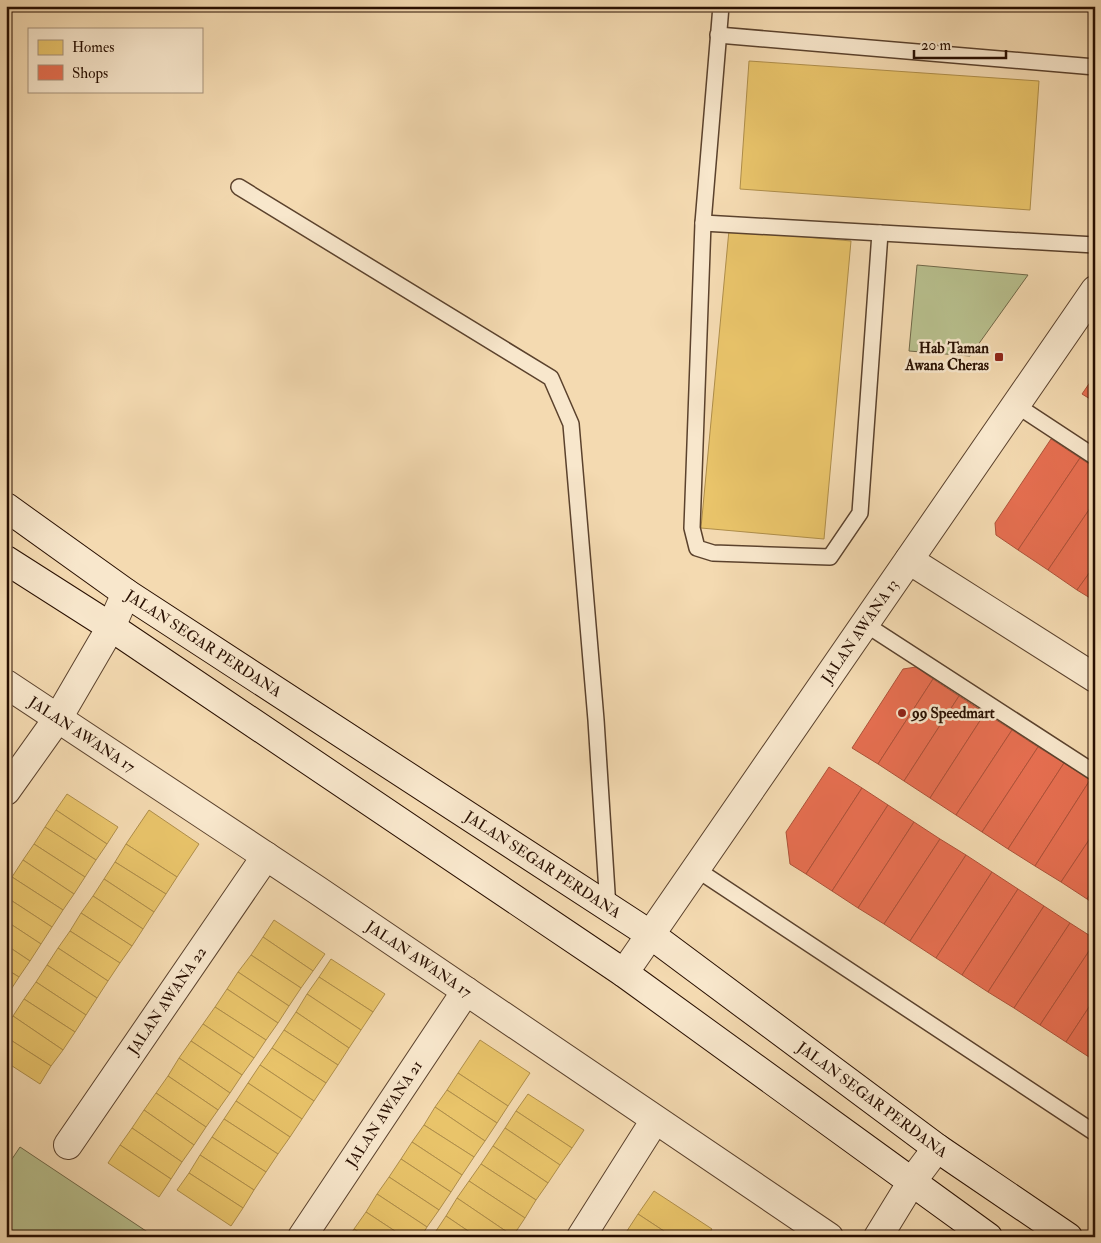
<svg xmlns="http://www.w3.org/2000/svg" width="1101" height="1243" viewBox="0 0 1101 1243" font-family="'IM FELL Double Pica',serif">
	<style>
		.green { fill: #b8c08e; stroke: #706848 }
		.homes { fill: #e9c46a; stroke: #af8e4a }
		.shops { fill: #e76f51; stroke: #ae5239 }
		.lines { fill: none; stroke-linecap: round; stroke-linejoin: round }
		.lane-casing { stroke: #5b422d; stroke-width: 18 }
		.street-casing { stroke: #5b422d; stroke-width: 30 }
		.secondary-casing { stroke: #280f01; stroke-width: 30 }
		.lane { stroke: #f8e7cc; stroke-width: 15 }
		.street { stroke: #f8e7cc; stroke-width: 28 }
		.secondary { stroke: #f8e7cc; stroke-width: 28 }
		.poi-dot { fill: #8f2418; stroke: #f8e7cc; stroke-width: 2 }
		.labels { text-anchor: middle; stroke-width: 5; stroke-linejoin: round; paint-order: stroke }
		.poi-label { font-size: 15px; font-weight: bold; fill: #280f01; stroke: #f8e7cc; text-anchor: end }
		.street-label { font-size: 15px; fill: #280f01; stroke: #f8e7cc }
	</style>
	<rect width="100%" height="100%" fill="#f4dab1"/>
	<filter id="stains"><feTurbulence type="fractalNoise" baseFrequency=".004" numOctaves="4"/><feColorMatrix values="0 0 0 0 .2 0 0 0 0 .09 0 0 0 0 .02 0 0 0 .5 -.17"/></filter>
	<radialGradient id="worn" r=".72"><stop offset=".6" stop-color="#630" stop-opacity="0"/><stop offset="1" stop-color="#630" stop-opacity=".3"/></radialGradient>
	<g class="green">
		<polygon points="917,265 1028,275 970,356 909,351"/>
		<polygon points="20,1147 155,1237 6,1237 6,1168"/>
	</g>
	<g class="homes">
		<polygon points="749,61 1039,81 1030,210 740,189"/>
		<polygon points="729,230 851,241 824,539 701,528"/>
		<polygon points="67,794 118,827 107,844 56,810"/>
		<polygon points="56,810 107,844 96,860 45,827"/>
		<polygon points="149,810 199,844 177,877 126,844"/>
		<polygon points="45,827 96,860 85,877 34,844"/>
		<polygon points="34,844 85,877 74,894 23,860"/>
		<polygon points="126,844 177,877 166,894 115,862"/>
		<polygon points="23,860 74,894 63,910 12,877"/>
		<polygon points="115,862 166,894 154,912 104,879"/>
		<polygon points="12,877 63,910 52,927 6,897 6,886"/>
		<polygon points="104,879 154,912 143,929 93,896"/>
		<polygon points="93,896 143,929 132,946 81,913"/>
		<polygon points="6,897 52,927 41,944 6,921"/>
		<polygon points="81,913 132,946 120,963 70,931"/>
		<polygon points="274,920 325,954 313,971 263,937"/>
		<polygon points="6,921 41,944 30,961 6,945"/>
		<polygon points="70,931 120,963 108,981 58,948"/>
		<polygon points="263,937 313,971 301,988 251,955"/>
		<polygon points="6,945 30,961 19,977 6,969"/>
		<polygon points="58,948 108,981 97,998 47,965"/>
		<polygon points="251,955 301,988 289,1006 238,972"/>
		<polygon points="331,959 385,994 373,1012 319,977"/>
		<polygon points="47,965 97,998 86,1015 36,982"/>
		<polygon points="6,969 19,977 8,994 6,993"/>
		<polygon points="238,972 289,1006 278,1023 227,989"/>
		<polygon points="319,977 373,1012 361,1030 307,994"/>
		<polygon points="36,982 86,1015 75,1032 24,999"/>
		<polygon points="227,989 278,1023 266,1040 215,1007"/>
		<polygon points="307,994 361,1030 349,1048 296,1012"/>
		<polygon points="24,999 75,1032 63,1050 13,1016"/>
		<polygon points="215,1007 266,1040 254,1058 203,1024"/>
		<polygon points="296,1012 349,1048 338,1065 284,1030"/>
		<polygon points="13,1016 63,1050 51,1066 6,1037 6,1026"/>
		<polygon points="203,1024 254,1058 242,1075 191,1041"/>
		<polygon points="284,1030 338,1065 326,1083 272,1048"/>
		<polygon points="6,1037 51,1066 40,1084 6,1062"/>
		<polygon points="480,1040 530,1073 508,1106 458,1073"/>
		<polygon points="191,1041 242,1075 230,1093 179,1058"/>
		<polygon points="272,1048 326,1083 314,1101 260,1065"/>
		<polygon points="179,1058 230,1093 218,1110 168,1076"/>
		<polygon points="260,1065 314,1101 302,1119 248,1083"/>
		<polygon points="458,1073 508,1106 497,1123 447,1090"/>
		<polygon points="168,1076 218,1110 206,1127 156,1093"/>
		<polygon points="248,1083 302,1119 290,1137 236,1101"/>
		<polygon points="447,1090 497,1123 485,1141 435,1107"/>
		<polygon points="156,1093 206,1127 194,1145 144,1110"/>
		<polygon points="528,1094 584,1130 572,1148 516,1111"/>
		<polygon points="236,1101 290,1137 278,1154 224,1119"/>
		<polygon points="435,1107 485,1141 474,1157 424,1125"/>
		<polygon points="144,1110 194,1145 182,1162 132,1128"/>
		<polygon points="516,1111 572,1148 560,1165 505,1128"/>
		<polygon points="224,1119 278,1154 266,1172 212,1137"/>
		<polygon points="424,1125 474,1157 462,1175 412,1142"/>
		<polygon points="132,1128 182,1162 171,1179 120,1145"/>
		<polygon points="505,1128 560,1165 548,1183 493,1146"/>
		<polygon points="212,1137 266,1172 254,1190 200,1155"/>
		<polygon points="412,1142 462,1175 451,1192 401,1159"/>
		<polygon points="120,1145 171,1179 159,1197 108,1163"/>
		<polygon points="493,1146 548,1183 536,1200 481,1164"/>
		<polygon points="200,1155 254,1190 243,1208 189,1173"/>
		<polygon points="401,1159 451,1192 439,1210 389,1177"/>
		<polygon points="481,1164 536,1200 525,1218 469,1181"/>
		<polygon points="189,1173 243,1208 231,1226 177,1190"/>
		<polygon points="389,1177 439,1210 427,1227 377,1194"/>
		<polygon points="469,1181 525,1218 513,1236 457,1198"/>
		<polygon points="654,1191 712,1229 707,1237 673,1237 638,1214"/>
		<polygon points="377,1194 427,1227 421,1237 404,1237 366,1212"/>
		<polygon points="457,1198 513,1236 513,1237 477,1237 446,1216"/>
		<polygon points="366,1212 404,1237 366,1237 354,1229"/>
		<polygon points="638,1214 673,1237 623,1237"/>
		<polygon points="446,1216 477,1237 439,1237 434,1234"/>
		<polygon points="354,1229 366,1237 349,1237"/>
	</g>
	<g class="shops">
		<polygon points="1095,375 1095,402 1082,394"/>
		<polygon points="1051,439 1080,458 1018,550 996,535 995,523"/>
		<polygon points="1080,458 1095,468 1095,501 1048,570 1018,550"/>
		<polygon points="1095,501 1095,565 1077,590 1048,570"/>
		<polygon points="1095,565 1095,601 1077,590"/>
		<polygon points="916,667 933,679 878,764 852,748 903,669"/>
		<polygon points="933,679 959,696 904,781 878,764"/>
		<polygon points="959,696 985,713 930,798 904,781"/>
		<polygon points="985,713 1012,730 956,815 930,798"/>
		<polygon points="1012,730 1038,747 982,832 956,815"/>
		<polygon points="1038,747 1064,763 1008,849 982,832"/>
		<polygon points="1064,763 1090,780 1035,866 1008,849"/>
		<polygon points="829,767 862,788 806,874 790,864 786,832"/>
		<polygon points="1090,780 1095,783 1095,831 1061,882 1035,866"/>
		<polygon points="862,788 888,805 832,891 806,874"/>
		<polygon points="888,805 914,822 858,908 832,891"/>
		<polygon points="914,822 940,839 884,924 858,908"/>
		<polygon points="1095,831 1095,887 1087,899 1061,882"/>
		<polygon points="940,839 966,855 910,941 884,924"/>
		<polygon points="966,855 992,872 936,958 910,941"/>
		<polygon points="992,872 1018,889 962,975 936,958"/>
		<polygon points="1095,887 1095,905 1087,899"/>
		<polygon points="1018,889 1044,906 988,992 962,975"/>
		<polygon points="1044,906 1070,923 1014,1008 988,992"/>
		<polygon points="1070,923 1095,939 1095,942 1040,1025 1014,1008"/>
		<polygon points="1095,942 1095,998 1066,1042 1040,1025"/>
		<polygon points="1095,998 1095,1054 1092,1059 1066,1042"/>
	</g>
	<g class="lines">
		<g class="lane-casing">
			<g id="lane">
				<polyline points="721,6 703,223 692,528 697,548 713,553 830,557 860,513 880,233"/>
				<polyline points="718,35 1095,67"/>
				<polyline points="239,187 551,378 571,424 596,720 608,908"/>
				<polyline points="703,223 1095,245"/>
				<polyline points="1016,405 1095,457"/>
				<polyline points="865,624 1095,773"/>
				<polyline points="696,869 1095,1133"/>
			</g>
		</g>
		<g class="street-casing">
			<g id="street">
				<polyline points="909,560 1095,678"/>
				<path id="s1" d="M6 684 317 890 829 1237"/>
				<polyline points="6,791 58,718 111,627 126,593"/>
				<path id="s2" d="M624 973 1095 290"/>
				<path id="s3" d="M68 1145 266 856"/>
				<path id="s4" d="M302 1237 466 991"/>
				<polyline points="581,1237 655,1120"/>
				<polyline points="878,1237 913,1180 937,1148"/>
			</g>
		</g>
		<g class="secondary-casing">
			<g id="secondary">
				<path id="s5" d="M6 507 126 593 651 935 937 1148 1068 1237"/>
				<polyline points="6,560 111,627 624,973 988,1237"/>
			</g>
		</g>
		<use href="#lane" class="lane"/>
		<use href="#street" class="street"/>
		<use href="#secondary" class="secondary"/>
	</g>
	<g class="poi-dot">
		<rect x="994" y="352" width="10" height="10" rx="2.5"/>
		<circle cx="902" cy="713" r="5"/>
	</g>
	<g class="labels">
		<g class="poi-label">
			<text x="989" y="353">Hab Taman<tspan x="989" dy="17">Awana Cheras</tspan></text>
			<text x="912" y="718" text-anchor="start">99 Speedmart</text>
		</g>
		<g class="street-label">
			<text dy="5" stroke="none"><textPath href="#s2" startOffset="415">JALAN AWANA 13</textPath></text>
			<text dy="5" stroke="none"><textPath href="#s5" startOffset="240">JALAN SEGAR PERDANA</textPath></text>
			<text dy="5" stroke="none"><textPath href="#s1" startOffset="91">JALAN AWANA 17</textPath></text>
			<text dy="5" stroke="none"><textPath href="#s5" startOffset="645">JALAN SEGAR PERDANA</textPath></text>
			<text dy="5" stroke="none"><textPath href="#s1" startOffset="496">JALAN AWANA 17</textPath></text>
			<text dy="5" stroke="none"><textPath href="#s3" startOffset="175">JALAN AWANA 22</textPath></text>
			<text dy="5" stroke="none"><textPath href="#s5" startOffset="1050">JALAN SEGAR PERDANA</textPath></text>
			<text dy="5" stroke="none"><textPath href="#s4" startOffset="148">JALAN AWANA 21</textPath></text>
		</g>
	</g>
	<rect width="1101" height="1243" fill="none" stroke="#f4dab1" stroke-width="25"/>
	<rect x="8" y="8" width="1086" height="1228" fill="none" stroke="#280f01" stroke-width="2.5"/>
	<rect x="12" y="12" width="1076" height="1218" fill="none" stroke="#280f01"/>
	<rect x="28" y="28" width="175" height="65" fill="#f8e7cc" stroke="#a5917b"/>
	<rect x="38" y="40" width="25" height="15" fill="#e9c46a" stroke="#a5917b"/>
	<text x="72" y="52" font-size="15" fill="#280f01">Homes</text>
	<rect x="38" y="65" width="25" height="15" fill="#e76f51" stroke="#a5917b"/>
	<text x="72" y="78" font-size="15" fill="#280f01">Shops</text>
	<path d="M914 50v8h92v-8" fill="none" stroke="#280f01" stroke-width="2.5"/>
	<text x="921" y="50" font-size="15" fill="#280f01" stroke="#f8e7cc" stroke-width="4" paint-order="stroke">20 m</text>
	<rect width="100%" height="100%" filter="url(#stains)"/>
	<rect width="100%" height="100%" fill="url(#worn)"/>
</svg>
